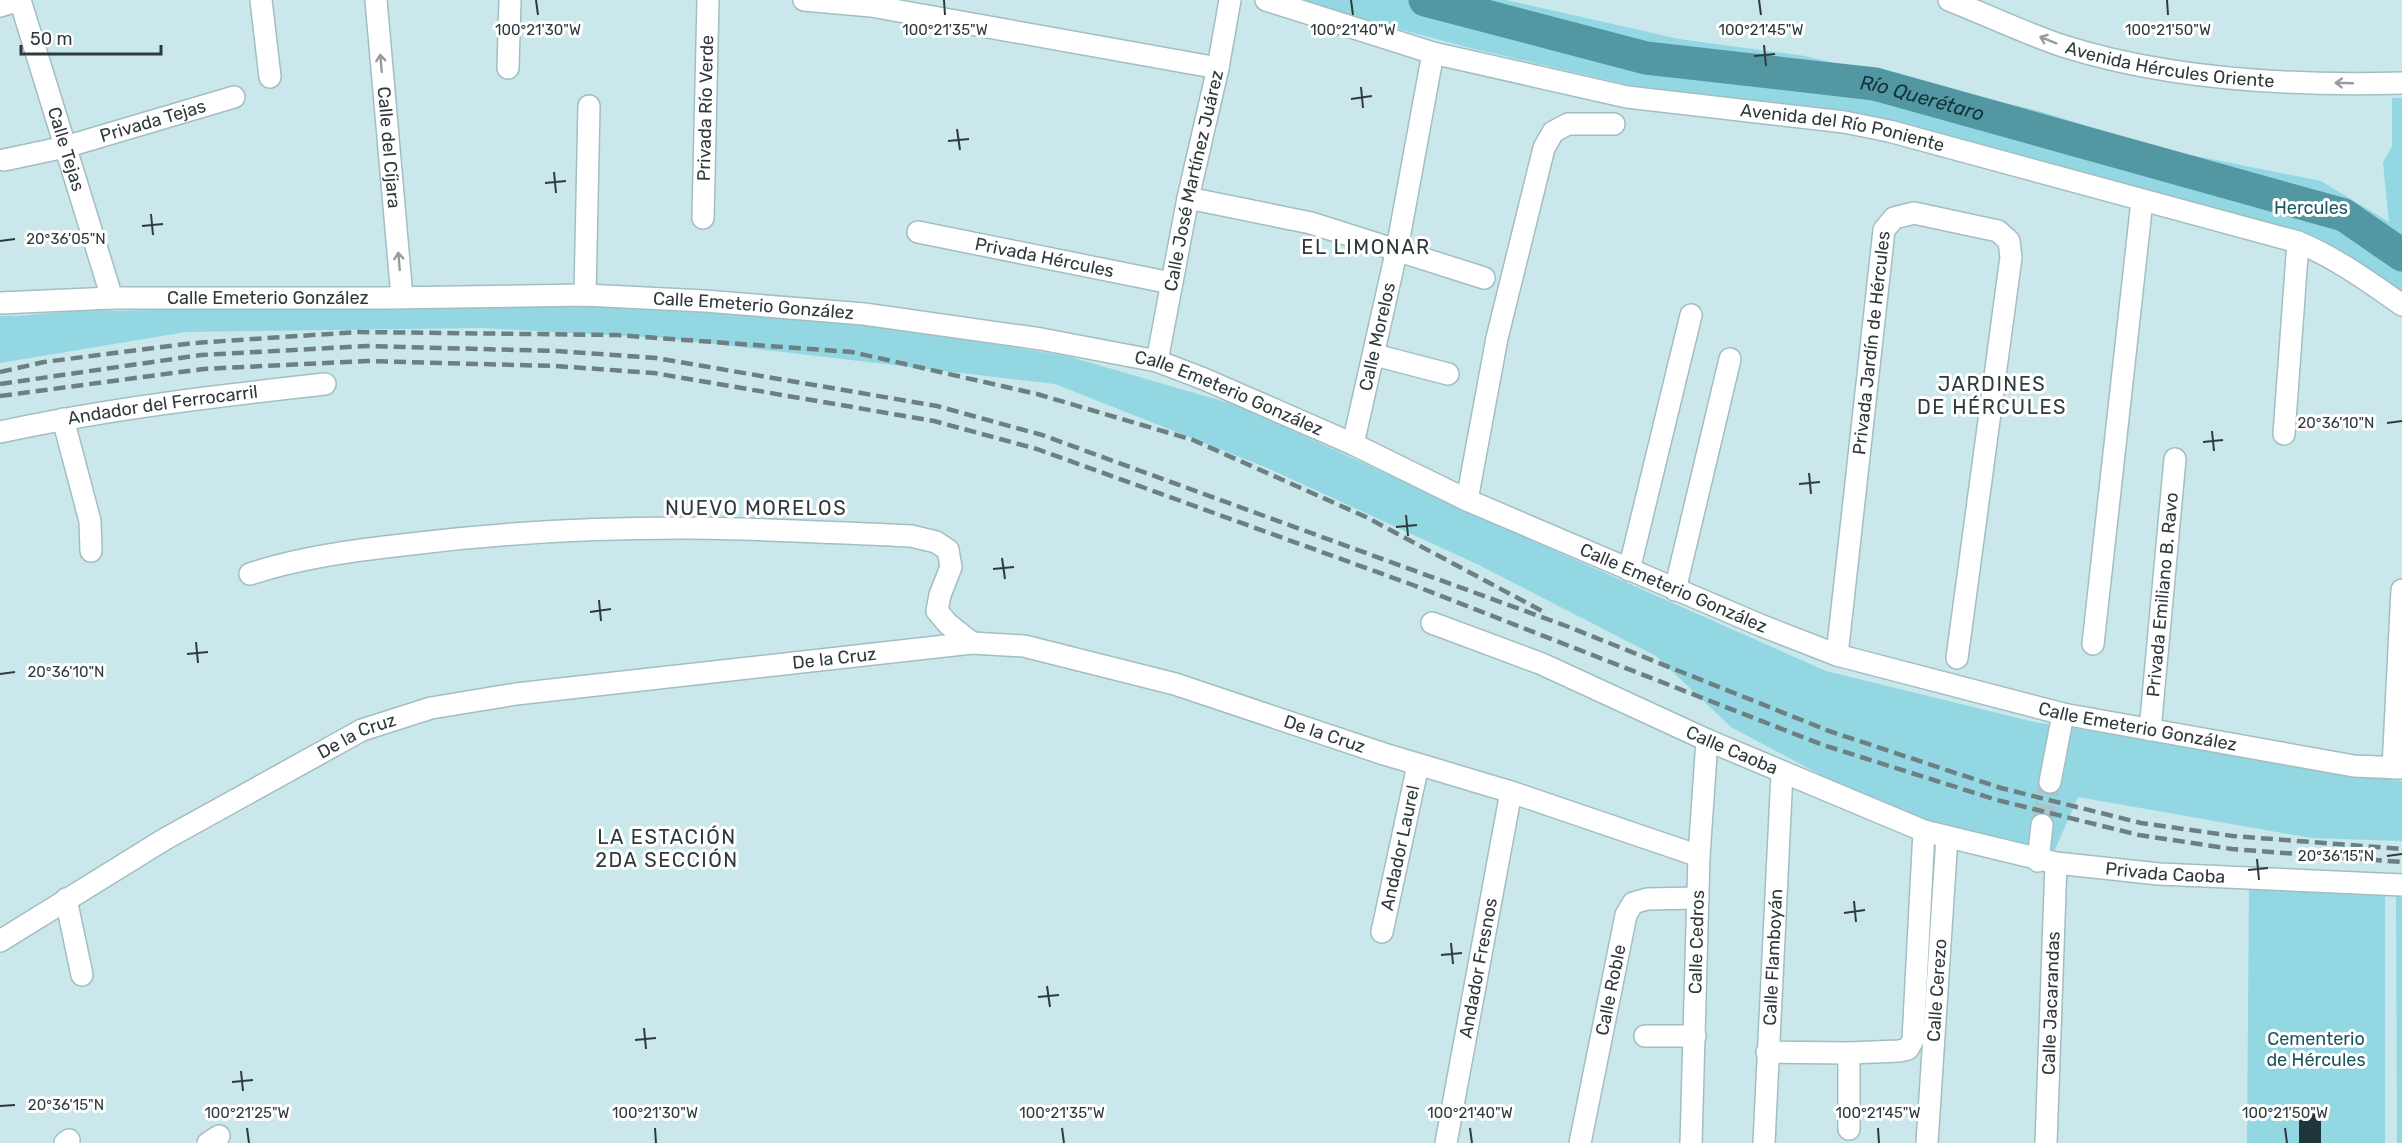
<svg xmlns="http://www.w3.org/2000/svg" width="2402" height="1143" viewBox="0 0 2402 1143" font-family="Rubik,sans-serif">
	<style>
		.green { fill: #93d7e2 }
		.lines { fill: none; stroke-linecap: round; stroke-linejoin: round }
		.river { stroke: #5297a2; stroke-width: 33 }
		.building { fill: #1d363a }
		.minor-tunnel { stroke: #abc4c9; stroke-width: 21; stroke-dasharray: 21 10; stroke-linecap: butt }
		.minor-casing { stroke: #a2bec3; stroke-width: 24 }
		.minor { stroke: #fff; stroke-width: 21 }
		.rail { stroke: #6d7f83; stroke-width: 4.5; stroke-dasharray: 12 6; stroke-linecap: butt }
		.oneway { stroke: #979c9e }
		.ticks { fill: none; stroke: #2f3a3c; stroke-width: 2 }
		.labels { text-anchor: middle; stroke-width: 6; stroke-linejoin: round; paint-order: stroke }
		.street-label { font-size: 18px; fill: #2f3a3c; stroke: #fff }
		.park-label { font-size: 18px; fill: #1b565f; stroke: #fff }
		.water-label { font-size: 20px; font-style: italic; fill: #113439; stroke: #fff }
		.neighbourhood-label { font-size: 20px; letter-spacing: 1.5px; fill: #2f3a3c; stroke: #fff }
		.ticks-label { font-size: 15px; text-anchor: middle; fill: #2f3a3c; stroke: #fff; stroke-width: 6; stroke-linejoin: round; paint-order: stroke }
	</style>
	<rect width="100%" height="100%" fill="#cae7ec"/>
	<g class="green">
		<polygon points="1290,0 1506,0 1679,39 1805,56 2039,111 2161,149 2321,181 2389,222 2383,163 2392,146 2392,98 2402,98 2402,293 2350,256 2280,225 2097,178 1876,117 1737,99 1654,91 1470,48"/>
		<path d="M444 301 720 309 872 324 1067 356 1236 405 1578 561 1826 671 2034 722 2402 781V841L2311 838 2078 797 2054 852 1905 820 1731 727 1656 656 1479 565 1265 467 1055 384 663 338 481 328 186 332 0 363V316C39 317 78 307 117 311Z"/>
		<polygon points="2249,886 2385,886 2385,1143 2247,1143"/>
		<polygon points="2402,896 2402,1143 2397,1143 2396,897"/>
	</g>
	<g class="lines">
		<path class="river" id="s1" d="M1425 0 1646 58 1875 84 2344 215 2402 255"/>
	</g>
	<rect class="building" x="2299" y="1109" width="22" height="34"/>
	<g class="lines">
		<polyline class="minor-tunnel" points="2042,825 2050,782"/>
		<g class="minor-casing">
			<g id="minor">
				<path id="s2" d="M20 0 112 298"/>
				<polyline points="261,0 270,77"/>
				<path id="s3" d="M376 0 402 297"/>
				<polyline points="804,0 871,6 1218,68"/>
				<path id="s4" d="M1266 0 1433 53 1627 97 1844 122 1889 131 2298 242C2336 258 2368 281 2402 305"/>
				<path id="s5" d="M1949 0C1987 15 2024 33 2063 46 2167 79 2294 86 2402 83"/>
				<polyline points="0,6 19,0"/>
				<polyline points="508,68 510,0"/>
				<path id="s6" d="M4 160 65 147 234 97"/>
				<polyline points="1188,198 1311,223 1484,278"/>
				<path id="s7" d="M703 218 708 0"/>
				<path id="s8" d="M918 232 1171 283"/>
				<polyline points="585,295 589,106"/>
				<path id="s9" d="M0 303 112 298H386L585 295 705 301 864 314 1041 339 1157 361 1204 379 1353 444 1467 500 1760 625 1837 655 2063 714 2354 766 2402 768"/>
				<polyline points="1375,355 1448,374"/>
				<path id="s10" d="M1157 361 1188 198 1218 68 1230 0"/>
				<polyline points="63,419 90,521 91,551"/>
				<path id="s11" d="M0 432C107 409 216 396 325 384"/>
				<polyline points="2284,434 2298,242"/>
				<path id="s12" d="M1353 444 1397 249 1433 53"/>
				<polyline points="1467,500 1497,338 1544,148 1553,132 1568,124 1614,124"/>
				<polyline points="1629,570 1691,315"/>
				<path d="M250 574C301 557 357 550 411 544 500 533 593 528 683 528 759 528 835 533 911 536L936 542 948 550 951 567 940 595 937 611 948 624 972 643"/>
				<polyline points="1675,590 1730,359"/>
				<path id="s13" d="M1432 623 1542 664 1707 740 1924 831 2056 863 2159 874 2402 885"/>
				<polyline points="2093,644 2142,201"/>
				<path id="s14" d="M1837 655 1884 230 1894 218 1914 213 1998 231 2009 241 2011 257 1957 658"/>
				<path id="s15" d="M2150 730 2175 459"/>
				<polyline points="2393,768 2402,590"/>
				<polyline points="2050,782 2063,714"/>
				<polyline points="2038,861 2042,825"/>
				<polyline points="66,899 82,975"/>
				<path id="s16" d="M1382 932 1418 765"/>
				<path id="s17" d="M0 941 165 839 362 730 431 708 516 694 972 643 1024 646 1175 684 1384 754 1511 792 1699 856"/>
				<polyline points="1645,1036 1695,1036"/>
				<polyline points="1767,1052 1849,1053 1899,1051 1908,1049 1913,1040 1924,831"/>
				<polyline points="1849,1129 1849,1053"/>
				<polyline points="65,1143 69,1140"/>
				<polyline points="208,1143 219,1136"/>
				<path id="s18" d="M1446 1143 1511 792"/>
				<path id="s19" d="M1580 1143 1626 915 1633 903 1647 899 1698 898"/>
				<path id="s20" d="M1691 1143 1699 856 1707 740"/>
				<path id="s21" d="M1764 1143 1782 773"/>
				<path id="s22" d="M1927 1143 1947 837"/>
				<path id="s23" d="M2046 1143 2056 863"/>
			</g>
		</g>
		<use href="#minor" class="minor"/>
		<g class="rail">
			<polyline points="0,372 44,362 194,343 358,332 616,335 852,352 1037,394 1193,440 1366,517 1542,611"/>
			<polyline points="0,384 201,355 367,346 556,351 656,358 937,406 1042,435 1569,627 1829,731 2001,788 2141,823 2233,836 2402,849"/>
			<polyline points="0,396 203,369 367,361 555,366 654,373 934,421 1037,449 1413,585 1823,745 1997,800 2139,835 2232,849 2402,862"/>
		</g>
	</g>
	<defs><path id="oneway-shaft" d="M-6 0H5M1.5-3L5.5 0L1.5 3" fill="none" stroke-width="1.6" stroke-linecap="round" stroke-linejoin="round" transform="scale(1.5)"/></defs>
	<g class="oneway">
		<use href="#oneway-shaft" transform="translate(2048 40) rotate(-158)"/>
		<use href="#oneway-shaft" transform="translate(381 63) rotate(-95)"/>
		<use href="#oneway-shaft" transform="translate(2344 83) rotate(-178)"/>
		<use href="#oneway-shaft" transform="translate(399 261) rotate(-95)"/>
	</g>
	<path class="ticks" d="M536 0 538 15M944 0 945 15M1351 0 1353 15M1759 0 1761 15M2167 0 2168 15M1764 45 1766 66M1754 56 1775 54M1361 87 1363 108M1351 99 1372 96M957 129 960 150M948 141 969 139M554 172 556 193M545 183 566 181M151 214 153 235M142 226 163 224M0 241 15 239M2387 423 2402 421M2212 431 2214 451M2203 442 2223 440M1809 473 1811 494M1799 484 1820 482M1406 515 1408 536M1396 527 1417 525M1002 558 1005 579M993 569 1014 567M599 600 601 621M590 612 611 609M196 642 198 663M187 654 208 652M0 674 15 672M2387 856 2402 854M2257 859 2259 880M2248 870 2268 868M1854 901 1856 922M1844 913 1865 910M1451 943 1453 964M1441 955 1462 953M1047 986 1050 1007M1038 997 1059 995M644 1028 646 1049M635 1040 656 1038M241 1071 243 1091M232 1082 253 1080M0 1106 15 1105M247 1128 249 1143M655 1128 656 1143M1062 1128 1064 1143M1470 1128 1472 1143M1878 1128 1879 1143M2285 1128 2287 1143"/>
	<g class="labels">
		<g class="street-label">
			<text dy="6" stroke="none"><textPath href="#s5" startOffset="232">Avenida Hércules Oriente</textPath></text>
			<text dy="6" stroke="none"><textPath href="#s7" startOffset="110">Privada Río Verde</textPath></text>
			<text dy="6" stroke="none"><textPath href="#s6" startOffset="154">Privada Tejas</textPath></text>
			<text dy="6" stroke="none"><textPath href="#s4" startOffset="592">Avenida del Río Poniente</textPath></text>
			<text dy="6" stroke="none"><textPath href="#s2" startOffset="156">Calle Tejas</textPath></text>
			<text dy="6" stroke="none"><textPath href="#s3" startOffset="148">Calle del Cíjara</textPath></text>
			<text dy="6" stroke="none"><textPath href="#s10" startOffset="184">Calle José Martínez Juárez</textPath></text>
			<text dy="6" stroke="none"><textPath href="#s8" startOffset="129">Privada Hércules</textPath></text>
			<text dy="6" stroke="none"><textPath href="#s9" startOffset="268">Calle Emeterio González</textPath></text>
			<text dy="6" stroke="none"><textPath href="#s9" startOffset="754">Calle Emeterio González</textPath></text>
			<text dy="6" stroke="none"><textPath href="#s12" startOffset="110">Calle Morelos</textPath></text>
			<text dy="6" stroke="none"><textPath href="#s14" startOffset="314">Privada Jardín de Hércules</textPath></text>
			<text dy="6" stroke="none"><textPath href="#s9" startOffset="1240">Calle Emeterio González</textPath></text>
			<text dy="6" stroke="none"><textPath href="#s11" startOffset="165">Andador del Ferrocarril</textPath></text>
			<text dy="6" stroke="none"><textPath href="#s9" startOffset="1726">Calle Emeterio González</textPath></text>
			<text dy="6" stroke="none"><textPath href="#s15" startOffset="136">Privada Emiliano B. Ravo</textPath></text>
			<text dy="6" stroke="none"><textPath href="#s17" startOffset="898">De la Cruz</textPath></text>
			<text dy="6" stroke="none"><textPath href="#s9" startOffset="2212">Calle Emeterio González</textPath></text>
			<text dy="6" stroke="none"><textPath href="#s17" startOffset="1402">De la Cruz</textPath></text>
			<text dy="6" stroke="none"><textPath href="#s17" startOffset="412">De la Cruz</textPath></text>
			<text dy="6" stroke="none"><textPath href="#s13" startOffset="326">Calle Caoba</textPath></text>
			<text dy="6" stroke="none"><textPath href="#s16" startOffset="86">Andador Laurel</textPath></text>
			<text dy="6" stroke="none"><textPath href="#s13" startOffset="780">Privada Caoba</textPath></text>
			<text dy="6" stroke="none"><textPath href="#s20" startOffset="201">Calle Cedros</textPath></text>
			<text dy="6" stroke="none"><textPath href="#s21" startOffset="186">Calle Flamboyán</textPath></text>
			<text dy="6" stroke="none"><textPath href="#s18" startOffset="178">Andador Fresnos</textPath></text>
			<text dy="6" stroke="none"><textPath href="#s19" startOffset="156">Calle Roble</textPath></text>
			<text dy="6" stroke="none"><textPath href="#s22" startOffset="153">Calle Cerezo</textPath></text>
			<text dy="6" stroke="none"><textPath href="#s23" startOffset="140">Calle Jacarandas</textPath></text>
		</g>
		<g class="park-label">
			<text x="2311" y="214">Hercules</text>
			<text x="2316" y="1045">Cementerio<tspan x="2316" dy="21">de Hércules</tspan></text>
		</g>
		<g class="water-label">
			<text dy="7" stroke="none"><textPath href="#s1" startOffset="508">Río Querétaro</textPath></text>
		</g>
		<g class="neighbourhood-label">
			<text x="1366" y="254">EL LIMONAR</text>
			<text x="1992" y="391">JARDINES<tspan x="1992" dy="23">DE HÉRCULES</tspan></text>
			<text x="756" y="515">NUEVO MORELOS</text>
			<text x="667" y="844">LA ESTACIÓN<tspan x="667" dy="23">2DA SECCIÓN</tspan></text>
		</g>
	</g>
	<g class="ticks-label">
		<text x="538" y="35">100°21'30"W</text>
		<text x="945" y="35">100°21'35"W</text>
		<text x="1353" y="35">100°21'40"W</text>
		<text x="1761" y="35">100°21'45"W</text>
		<text x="2168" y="35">100°21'50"W</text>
		<text x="66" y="244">20°36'05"N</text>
		<text x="2336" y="428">20°36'10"N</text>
		<text x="66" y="677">20°36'10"N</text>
		<text x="2336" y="861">20°36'15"N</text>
		<text x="66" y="1110">20°36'15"N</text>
		<text x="247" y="1118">100°21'25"W</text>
		<text x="655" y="1118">100°21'30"W</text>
		<text x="1062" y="1118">100°21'35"W</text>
		<text x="1470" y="1118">100°21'40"W</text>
		<text x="1878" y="1118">100°21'45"W</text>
		<text x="2285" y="1118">100°21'50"W</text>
	</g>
	<path d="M21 45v9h140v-9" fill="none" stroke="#2f3a3c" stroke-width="3"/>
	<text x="30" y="45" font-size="18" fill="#2f3a3c" stroke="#ffffff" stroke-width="4.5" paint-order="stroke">50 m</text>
</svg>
